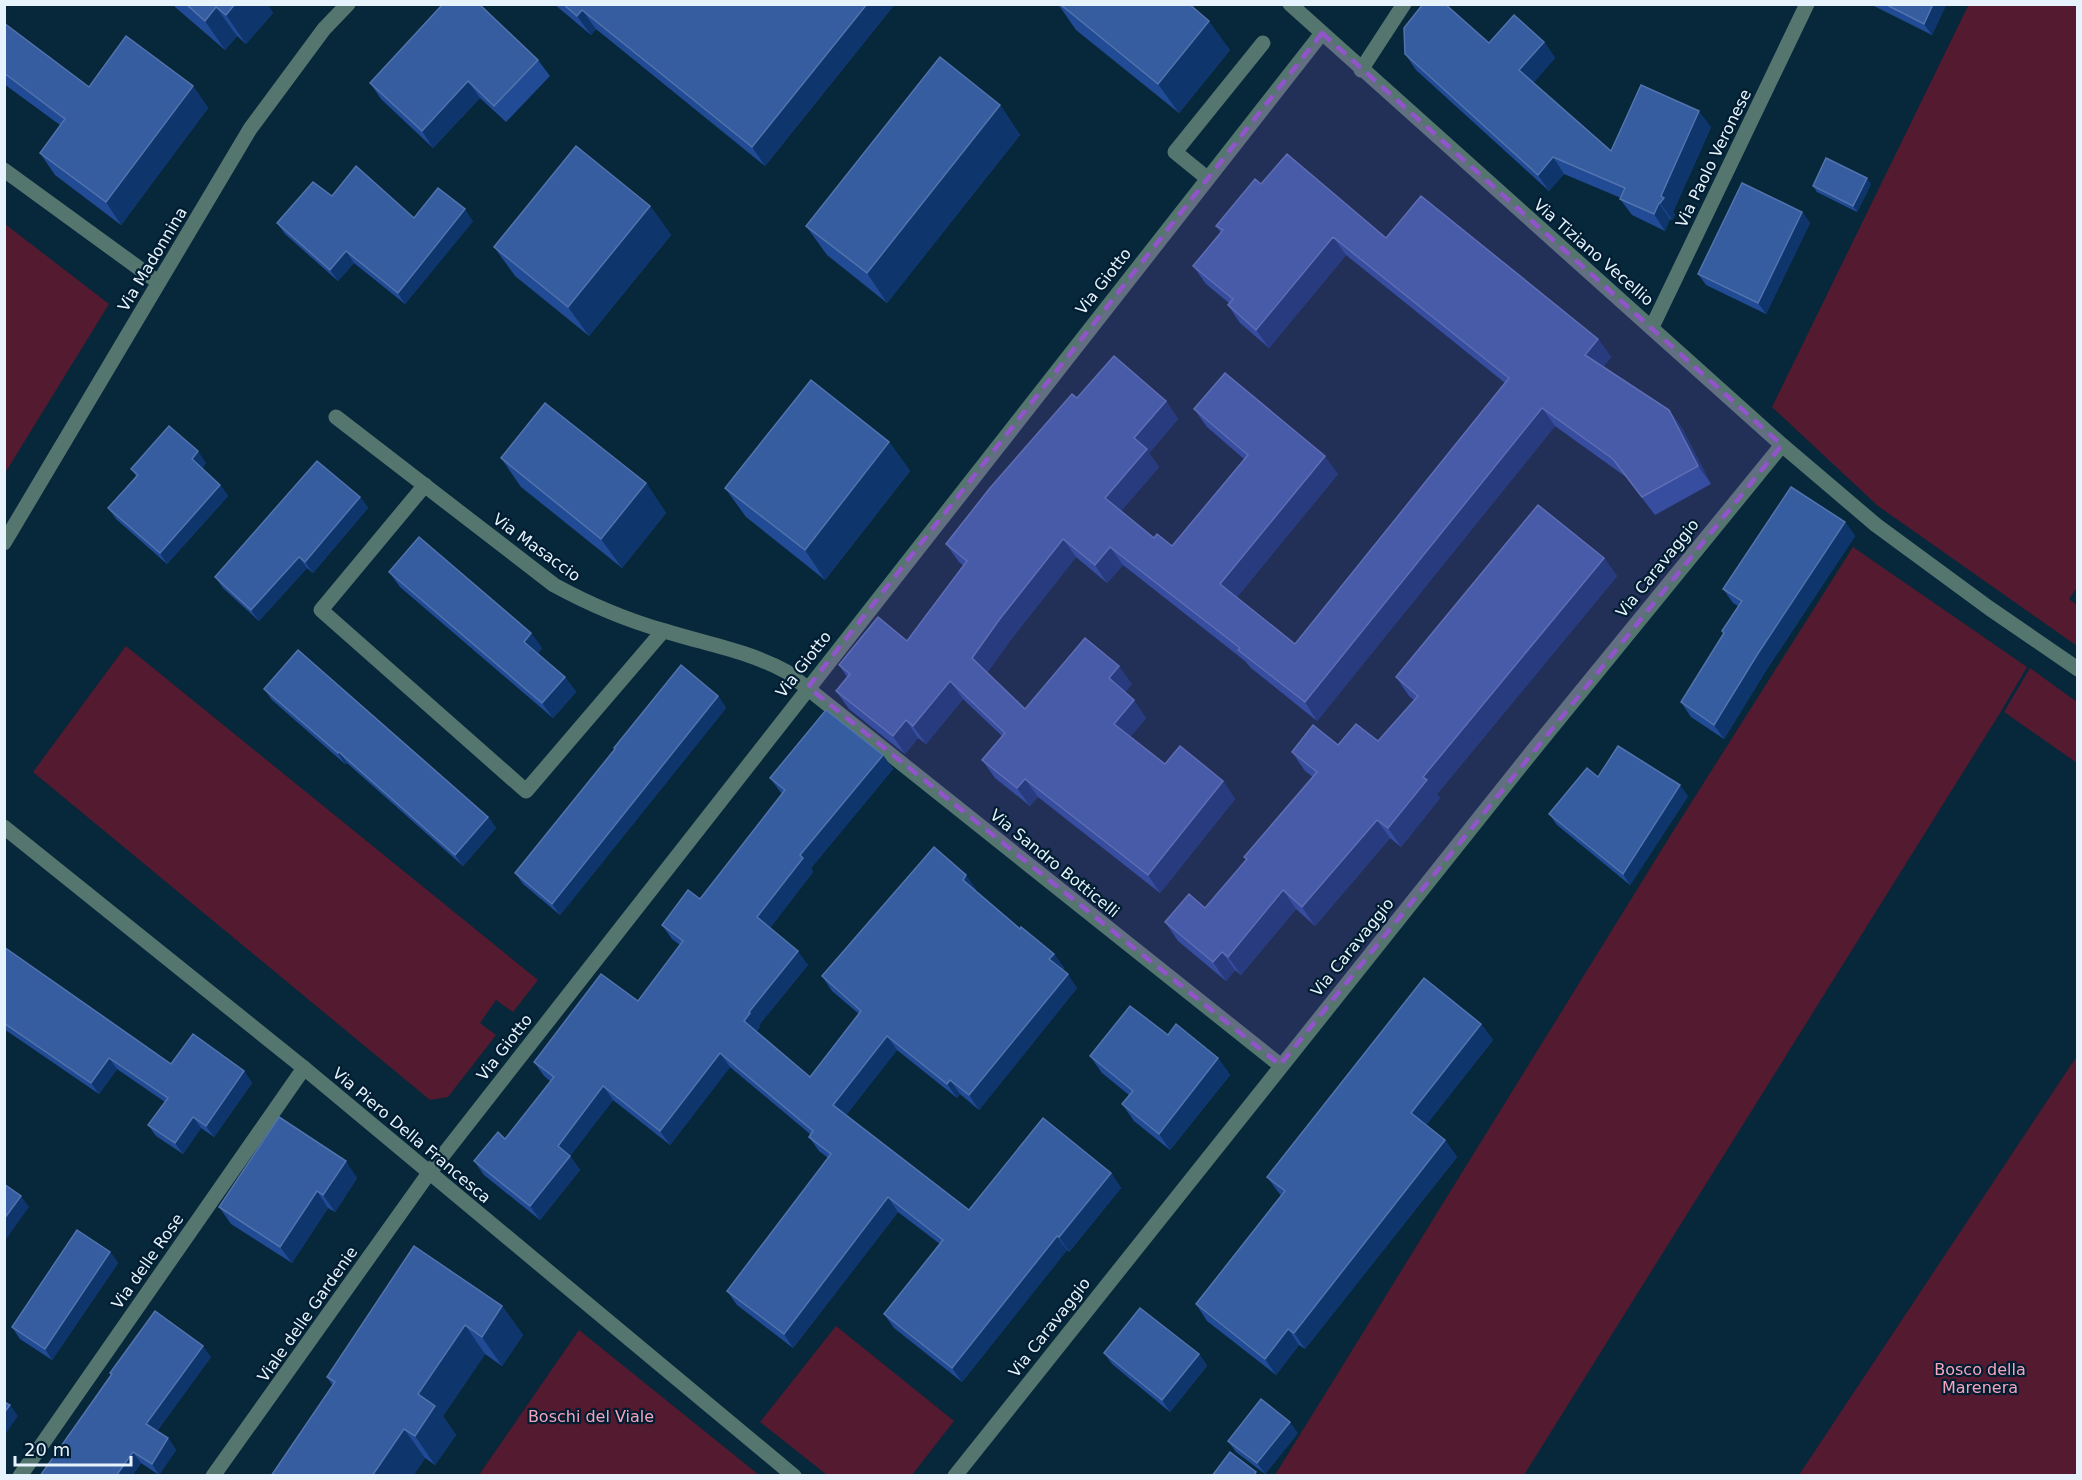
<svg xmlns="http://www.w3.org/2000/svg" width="2082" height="1480" viewBox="0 0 2082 1480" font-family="'DejaVu Sans',sans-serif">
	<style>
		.green { fill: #541a2f }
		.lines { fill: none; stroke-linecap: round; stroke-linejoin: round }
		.minor { stroke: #55766f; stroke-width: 15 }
		.wall { fill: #214b95 }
		.shaded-wall { fill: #0e356c }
		.building { fill: #365da0; stroke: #5274ae; stroke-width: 1.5 }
		.marked { fill: #9154cb; fill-opacity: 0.2; stroke: #9154cb; stroke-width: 4.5; stroke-dasharray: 12 8; stroke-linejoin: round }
		.labels { text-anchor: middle; stroke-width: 4.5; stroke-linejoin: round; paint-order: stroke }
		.street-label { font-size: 16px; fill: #e7f3fc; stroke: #001d31 }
		.park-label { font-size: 16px; fill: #f6a4bb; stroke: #001d31 }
	</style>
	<rect width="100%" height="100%" fill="#07273b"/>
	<g class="green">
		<polygon points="1969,4 2077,5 2078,586 2069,599 2077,605 2077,646 1878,506 1772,407"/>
		<polygon points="5,224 109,304 5,473"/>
		<polygon points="1853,547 2027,667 2000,713 1524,1475 1275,1475 1672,833"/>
		<polygon points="126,646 538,980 513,1012 496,1000 480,1023 496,1035 448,1097 430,1100 33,772"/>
		<polygon points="2030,668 2077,702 2077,763 2004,712"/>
		<polygon points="2077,1056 2077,1475 1799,1475"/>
		<polygon points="836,1326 954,1421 912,1475 827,1475 760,1422"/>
		<polygon points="579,1330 759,1475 479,1475"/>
	</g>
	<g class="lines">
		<g class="minor">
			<polyline points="1290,4 1782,445 1876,525 1989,608 2078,669"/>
			<polyline points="1361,70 1404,4"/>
			<polyline points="4,170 158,282"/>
			<polyline points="1207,178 1175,152 1263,43"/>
			<polyline points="1652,327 1807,4"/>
			<path d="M336 417 554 585C589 604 626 620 665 631 706 644 749 651 787 672L1280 1065"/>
			<polyline points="425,485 321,610 526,791 663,631"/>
			<polyline points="4,543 250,129 324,29 348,4"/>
			<polyline points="4,827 304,1068 794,1476"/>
			<polyline points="20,1476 304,1068"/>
			<polyline points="213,1476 429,1173 1322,33"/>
			<polyline points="955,1476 1535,748 1782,445"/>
		</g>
	</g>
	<g class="wall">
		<polygon points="173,4 267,4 273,13 246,44 237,36 225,50 175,7"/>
		<polygon points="554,4 895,4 765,166 596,29 591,35"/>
		<polygon points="1058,4 1189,4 1230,50 1179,113 1076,30"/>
		<polygon points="1870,4 1946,4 1946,5 1932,35"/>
		<polygon points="4,23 89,87 193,86 208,108 121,225 55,175 40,153 60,125 4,84"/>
		<polygon points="1544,42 1555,58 1533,83 1611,151 1711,127 1673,212 1675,215 1672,220 1670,219 1665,231 1632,215 1620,199 1621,198 1564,174 1549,191 1416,70 1405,54 1489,43"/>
		<polygon points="538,60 550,76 506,122 480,98 433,148 381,99 370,83"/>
		<polygon points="1000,105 1020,135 887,303 827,255 806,226"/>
		<polygon points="1261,184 1386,238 1598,339 1611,357 1603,367 1669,410 1682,428 1711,484 1655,515 1626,477 1555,426 1317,721 1251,668 1245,661 1123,565 1107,583 1076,557 1012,638 987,673 1025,709 1132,684 1125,692 1146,718 1130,737 1165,764 1223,781 1235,799 1160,893 1038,797 1030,806 995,778 982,760 1002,736 963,699 926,744 918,738 905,754 849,709 836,691 847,677 839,665 907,641 964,566 959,562 946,544 1077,398 1166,401 1178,419 1149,453 1159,467 1121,511 1154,538 1172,546 1244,459 1207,427 1194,409 1338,474 1237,597 1295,644 1505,383 1346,255 1269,348 1240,323 1228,305 1229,303 1206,284 1193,266 1221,233 1216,226"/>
		<polygon points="1871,184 1857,212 1817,192 1813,186"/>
		<polygon points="332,196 414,218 473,221 405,304 354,263 338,281 285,234 277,223"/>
		<polygon points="650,206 671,235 589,336 515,276 494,247"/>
		<polygon points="1802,212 1810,223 1766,314 1706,285 1698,274"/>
		<polygon points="889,442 910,471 825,580 746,517 725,488"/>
		<polygon points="501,458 646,483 666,513 622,568 521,487"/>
		<polygon points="206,463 202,468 220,485 228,496 167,564 116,519 108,508 136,476 131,469"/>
		<polygon points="360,497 368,508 313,573 307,568 259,621 223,588 215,577"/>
		<polygon points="1845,522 1855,536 1767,669 1724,739 1691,717 1681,702 1724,634 1722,631 1738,606 1733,603 1723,589"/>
		<polygon points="1604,558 1617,576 1437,794 1440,798 1401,847 1390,838 1315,926 1296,909 1241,975 1235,970 1226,981 1178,941 1165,922 1205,908 1246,860 1244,857 1313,777 1305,771 1292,752 1338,745 1378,741 1414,700 1409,696 1396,677"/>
		<polygon points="389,572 531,633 542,648 538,653 565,677 576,692 553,718 400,587"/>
		<polygon points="264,689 488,817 496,828 463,866 347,763 345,764 272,700"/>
		<polygon points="718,696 726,708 560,915 523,884 515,873"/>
		<polygon points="883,755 893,769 811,868 813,872 770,928 808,965 759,1025 760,1027 756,1032 810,1077 859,1014 832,991 822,976 976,889 975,891 1020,929 1054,954 1064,968 1063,970 1077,988 979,1110 960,1094 957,1098 897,1050 846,1115 969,1210 1111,1173 1121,1188 1069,1252 1067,1250 962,1382 894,1328 884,1314 940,1244 898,1212 793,1348 737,1305 727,1291 828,1158 819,1151 809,1137 810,1134 730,1067 670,1145 613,1100 570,1156 580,1170 540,1220 484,1175 474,1161 505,1139 550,1081 544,1076 534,1062 638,1001 680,945 672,939 662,925 700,899 782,794 770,778"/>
		<polygon points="1598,777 1688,796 1630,885 1557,825 1549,814"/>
		<polygon points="4,947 171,1064 244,1071 252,1083 214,1137 201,1128 183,1154 156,1136 148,1125 165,1102 117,1069 99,1094 4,1029"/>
		<polygon points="1481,1024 1493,1040 1426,1125 1445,1140 1457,1157 1305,1349 1299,1345 1276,1375 1207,1321 1196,1304 1281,1195 1279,1193 1267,1177"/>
		<polygon points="1168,1035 1218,1058 1230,1075 1170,1150 1134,1121 1122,1104 1129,1095 1102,1073 1090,1056"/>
		<polygon points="357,1178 335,1212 328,1208 292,1263 231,1224 219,1207"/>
		<polygon points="110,1252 118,1263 52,1360 20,1339 12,1327"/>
		<polygon points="502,1306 523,1335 502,1366 485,1354 443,1416 456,1435 435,1465 425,1458 413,1476 271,1476 333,1386 327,1377"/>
		<polygon points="1104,1353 1199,1354 1207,1366 1170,1412 1112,1364"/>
		<polygon points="211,1357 157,1431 168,1438 176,1450 159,1475 141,1463 132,1476 40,1476 111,1374 110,1373"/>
		<polygon points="1298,1433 1265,1474 1236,1452 1228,1441"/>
	</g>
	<g class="shaded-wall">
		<polygon points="235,4 267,4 273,13 246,44 226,15"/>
		<polygon points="867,4 895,4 765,166 752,147"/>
		<polygon points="1933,4 1946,5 1932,35 1924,24"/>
		<polygon points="216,7 237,36 225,50 205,21"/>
		<polygon points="582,10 596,29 591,35 577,16"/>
		<polygon points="1209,21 1230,50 1179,113 1158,84"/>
		<polygon points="1544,42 1555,58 1530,87 1519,70"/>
		<polygon points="468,81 480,98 433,148 422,131"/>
		<polygon points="193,86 208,108 121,225 106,202"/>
		<polygon points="1000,105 1020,135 887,303 867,273"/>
		<polygon points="1699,111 1711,127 1673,212 1675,215 1672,220 1660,203 1661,196"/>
		<polygon points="1553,157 1564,174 1549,191 1538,175"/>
		<polygon points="1867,178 1871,184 1857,212 1853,206"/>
		<polygon points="1659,203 1670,219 1665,231 1654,214"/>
		<polygon points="650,206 671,235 589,336 568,307"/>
		<polygon points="465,209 473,221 405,304 398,293"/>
		<polygon points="1802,212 1810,223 1766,314 1758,303"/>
		<polygon points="1333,237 1346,255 1269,348 1256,330"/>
		<polygon points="346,251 354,263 338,281 330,270"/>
		<polygon points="1598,339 1611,357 1598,373 1585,355"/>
		<polygon points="1166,401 1178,419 1149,453 1159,467 1117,516 1105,498 1134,438"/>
		<polygon points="1542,408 1555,426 1317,721 1305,702"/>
		<polygon points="1669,410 1682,428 1711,484 1698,466"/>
		<polygon points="889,442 910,471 825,580 805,550"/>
		<polygon points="198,451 206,463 200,471 192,459"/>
		<polygon points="1325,456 1338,474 1233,602 1220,584"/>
		<polygon points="646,483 666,513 622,568 601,539"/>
		<polygon points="220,485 228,496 167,564 160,553"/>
		<polygon points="360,497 368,508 313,573 305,562"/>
		<polygon points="1845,522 1855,536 1767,669 1724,739 1714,725 1757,655"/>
		<polygon points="1063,539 1076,557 1012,638 985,676 972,658 999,620"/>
		<polygon points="1110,547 1123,565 1107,583 1095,565"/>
		<polygon points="299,557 307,568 259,621 251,610"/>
		<polygon points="1604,558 1617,576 1437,794 1440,798 1401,847 1388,828 1423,777"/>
		<polygon points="531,633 542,648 534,657 524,642"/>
		<polygon points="1119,666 1132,684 1121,696 1109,678"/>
		<polygon points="565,677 576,692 553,718 542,703"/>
		<polygon points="950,681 963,699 926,744 913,726"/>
		<polygon points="718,696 726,708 560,915 552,904"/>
		<polygon points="1134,700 1146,718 1126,742 1114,724"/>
		<polygon points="906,720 918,738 905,754 893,736"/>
		<polygon points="339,752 347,763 345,764 338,753"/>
		<polygon points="883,755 893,769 811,868 813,872 767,932 757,917 800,855"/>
		<polygon points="1025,779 1038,797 1030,806 1017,788"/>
		<polygon points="1223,781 1235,799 1160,893 1148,875"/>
		<polygon points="1680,785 1688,796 1630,885 1623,874"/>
		<polygon points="488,817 496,828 463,866 455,855"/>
		<polygon points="1377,820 1390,838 1315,926 1302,907"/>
		<polygon points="966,875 976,889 973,894 963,880"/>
		<polygon points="1283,890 1296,909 1241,975 1228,957"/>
		<polygon points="798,951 808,965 759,1025 760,1027 754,1035 744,1021 749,1012"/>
		<polygon points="1222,952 1235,970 1226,981 1213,962"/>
		<polygon points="1054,954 1064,968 1059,973 1049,959"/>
		<polygon points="1068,974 1077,988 979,1110 969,1095"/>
		<polygon points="1481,1024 1493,1040 1422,1130 1411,1113"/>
		<polygon points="887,1036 897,1050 843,1119 833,1105"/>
		<polygon points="720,1053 730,1067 670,1145 660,1131"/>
		<polygon points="109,1058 117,1069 99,1094 91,1083"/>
		<polygon points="1218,1058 1230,1075 1170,1150 1159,1134"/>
		<polygon points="244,1071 252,1083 214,1137 206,1126"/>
		<polygon points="950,1080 960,1094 957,1098 947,1084"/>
		<polygon points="603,1086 613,1100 570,1156 580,1170 540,1220 530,1206 558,1146"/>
		<polygon points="193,1117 201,1128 183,1154 175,1143"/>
		<polygon points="1445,1140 1457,1157 1305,1349 1294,1333"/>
		<polygon points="346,1161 357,1178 335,1212 323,1195"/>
		<polygon points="1111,1173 1121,1188 1069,1252 1059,1237"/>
		<polygon points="317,1191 328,1208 292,1263 280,1247"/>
		<polygon points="21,1196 29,1207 4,1242 4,1219"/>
		<polygon points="888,1197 898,1212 793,1348 784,1334"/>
		<polygon points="1057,1236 1067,1250 962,1382 952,1368"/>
		<polygon points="110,1252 118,1263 52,1360 45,1349"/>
		<polygon points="502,1306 523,1335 502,1366 482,1337"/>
		<polygon points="465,1325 485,1354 443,1416 456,1435 435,1465 415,1436 418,1394"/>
		<polygon points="1288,1329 1299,1345 1276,1375 1265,1359"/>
		<polygon points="203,1346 211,1357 154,1435 146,1424"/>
		<polygon points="1199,1354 1207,1366 1170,1412 1162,1400"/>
		<polygon points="10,1405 18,1416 4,1436 4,1413"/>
		<polygon points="1290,1422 1298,1433 1265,1474 1257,1463"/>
		<polygon points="404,1429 425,1458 413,1476 372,1476"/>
		<polygon points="168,1438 176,1450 159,1475 152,1464"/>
		<polygon points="133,1452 141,1463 132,1476 116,1476"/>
	</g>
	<g class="building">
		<polygon points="186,4 235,4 226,15 216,7 205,21"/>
		<polygon points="443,4 479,4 538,60 494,106 468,81 422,131 370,83"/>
		<polygon points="563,4 867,4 752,147 582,10 577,16"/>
		<polygon points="1060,4 1189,4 1209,21 1158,84"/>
		<polygon points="1423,4 1445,4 1489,43 1514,15 1544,42 1519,70 1611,151 1641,85 1699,111 1661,196 1664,198 1660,203 1659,203 1654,214 1620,199 1625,188 1553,157 1538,175 1405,54 1404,28"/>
		<polygon points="1885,4 1933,4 1924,24"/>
		<polygon points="4,23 89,87 126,36 193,86 106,202 40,153 65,119 4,73"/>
		<polygon points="940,57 1000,105 867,273 806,226"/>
		<polygon points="576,146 650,206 568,307 494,247"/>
		<polygon points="1287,154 1386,238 1421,196 1598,339 1585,355 1669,410 1698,466 1642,497 1613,459 1542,408 1305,702 1238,650 1240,648 1110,547 1095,565 1063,539 999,620 972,658 1025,709 1085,638 1119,666 1109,678 1134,700 1114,724 1165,764 1180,746 1223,781 1148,875 1025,779 1017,788 982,760 1005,733 950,681 913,726 906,720 893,736 836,691 850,674 839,665 878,617 907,641 967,561 946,544 990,488 1072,394 1077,398 1114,356 1166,401 1134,438 1147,449 1105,498 1154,538 1157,534 1172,546 1248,455 1194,409 1225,373 1325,456 1220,584 1295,644 1509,378 1333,237 1256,330 1228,305 1233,299 1193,266 1223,230 1216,226 1255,179 1261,184"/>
		<polygon points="1826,158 1867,178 1853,206 1813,186"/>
		<polygon points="356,166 414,218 438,188 465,209 398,293 346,251 330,270 277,223 313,182 332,196"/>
		<polygon points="1742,183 1802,212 1758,303 1698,274"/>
		<polygon points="811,380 889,442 805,550 725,488"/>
		<polygon points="545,403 646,483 601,539 501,458"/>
		<polygon points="169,426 198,451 192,459 220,485 160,553 108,508 138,475 131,469"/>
		<polygon points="317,461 360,497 305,562 299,557 251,610 215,577"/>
		<polygon points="1791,487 1845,522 1757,655 1714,725 1681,702 1724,633 1722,631 1742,601 1723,589"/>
		<polygon points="1538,505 1604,558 1423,777 1427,780 1388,828 1377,820 1302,907 1283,890 1228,957 1222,952 1213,962 1165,922 1189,894 1205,908 1247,859 1244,857 1317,772 1292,752 1313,725 1338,745 1356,724 1378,741 1418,696 1396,677"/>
		<polygon points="419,537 531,633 524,642 565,677 542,703 389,572"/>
		<polygon points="298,650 488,817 455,855 339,752 338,753 264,689"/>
		<polygon points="681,665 718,696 552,904 515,873 615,749 614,748"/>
		<polygon points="826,710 883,755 800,855 803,858 757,917 798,951 749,1012 750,1013 744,1021 810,1077 861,1011 822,976 934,847 966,875 963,880 1020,929 1021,927 1054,954 1049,959 1068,974 969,1095 950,1080 947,1084 887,1036 833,1105 969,1210 1043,1118 1111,1173 1059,1237 1057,1236 952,1368 884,1314 943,1240 888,1197 784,1334 727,1291 831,1154 809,1137 813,1131 720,1053 660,1131 603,1086 558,1146 570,1156 530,1206 474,1161 498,1132 505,1139 554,1077 534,1062 601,974 638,1001 683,941 662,925 688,890 700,899 785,790 770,778"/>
		<polygon points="1618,746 1680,785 1623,874 1549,814 1587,768 1598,777"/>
		<polygon points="4,947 171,1064 193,1034 244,1071 206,1126 193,1117 175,1143 148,1125 168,1098 109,1058 91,1083 4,1023"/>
		<polygon points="1424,978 1481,1024 1411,1113 1445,1140 1294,1333 1288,1329 1265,1359 1196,1304 1285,1191 1267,1177"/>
		<polygon points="1130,1006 1168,1035 1176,1024 1218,1058 1159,1134 1122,1104 1133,1091 1090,1056"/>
		<polygon points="279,1117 346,1161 323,1195 317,1191 280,1247 219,1207"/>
		<polygon points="4,1184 21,1196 4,1219"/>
		<polygon points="77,1230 110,1252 45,1349 12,1327"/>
		<polygon points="414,1246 502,1306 482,1337 465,1325 418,1394 435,1406 415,1436 404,1429 372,1476 271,1476 335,1382 327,1377"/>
		<polygon points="1140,1308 1199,1354 1162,1400 1104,1353"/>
		<polygon points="155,1311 203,1346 146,1424 168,1438 152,1464 133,1452 116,1476 40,1476 112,1374 110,1373"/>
		<polygon points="1261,1399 1290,1422 1257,1463 1228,1441"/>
		<polygon points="4,1402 10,1405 4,1413"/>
		<polygon points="1230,1452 1256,1472 1254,1476 1212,1476"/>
	</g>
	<path class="marked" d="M1322 33 1782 445 1280 1065 808 687Z"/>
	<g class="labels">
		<g class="street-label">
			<text transform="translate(1713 158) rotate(-64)" y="6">Via Paolo Veronese</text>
			<text transform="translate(1594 252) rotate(41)" y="6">Via Tiziano Vecellio</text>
			<text transform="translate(152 259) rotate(-59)" y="6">Via Madonnina</text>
			<text transform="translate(1103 281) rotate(-52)" y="6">Via Giotto</text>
			<text transform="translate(537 547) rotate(36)" y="6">Via Masaccio</text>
			<text transform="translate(1657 568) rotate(-51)" y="6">Via Caravaggio</text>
			<text transform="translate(803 664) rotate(-52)" y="6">Via Giotto</text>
			<text transform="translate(1055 863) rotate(39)" y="6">Via Sandro Botticelli</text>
			<text transform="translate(1352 947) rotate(-51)" y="6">Via Caravaggio</text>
			<text transform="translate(504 1047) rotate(-52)" y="6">Via Giotto</text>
			<text transform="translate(412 1135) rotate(40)" y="6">Via Piero Della Francesca</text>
			<text transform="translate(147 1261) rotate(-55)" y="6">Via delle Rose</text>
			<text transform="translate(307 1314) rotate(-55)" y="6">Viale delle Gardenie</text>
			<text transform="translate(1049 1327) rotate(-52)" y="6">Via Caravaggio</text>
		</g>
		<g class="park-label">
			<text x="1980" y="1375">Bosco della<tspan x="1980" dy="18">Marenera</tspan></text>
			<text x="591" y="1422">Boschi del Viale</text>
		</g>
	</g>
	<rect width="2082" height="1480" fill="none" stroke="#e7f3fc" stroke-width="12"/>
	<path d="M15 1456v9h116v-9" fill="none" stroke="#e7f3fc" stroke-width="3"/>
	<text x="24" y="1456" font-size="18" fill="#e7f3fc" stroke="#001d31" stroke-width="4.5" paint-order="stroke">20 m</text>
</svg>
